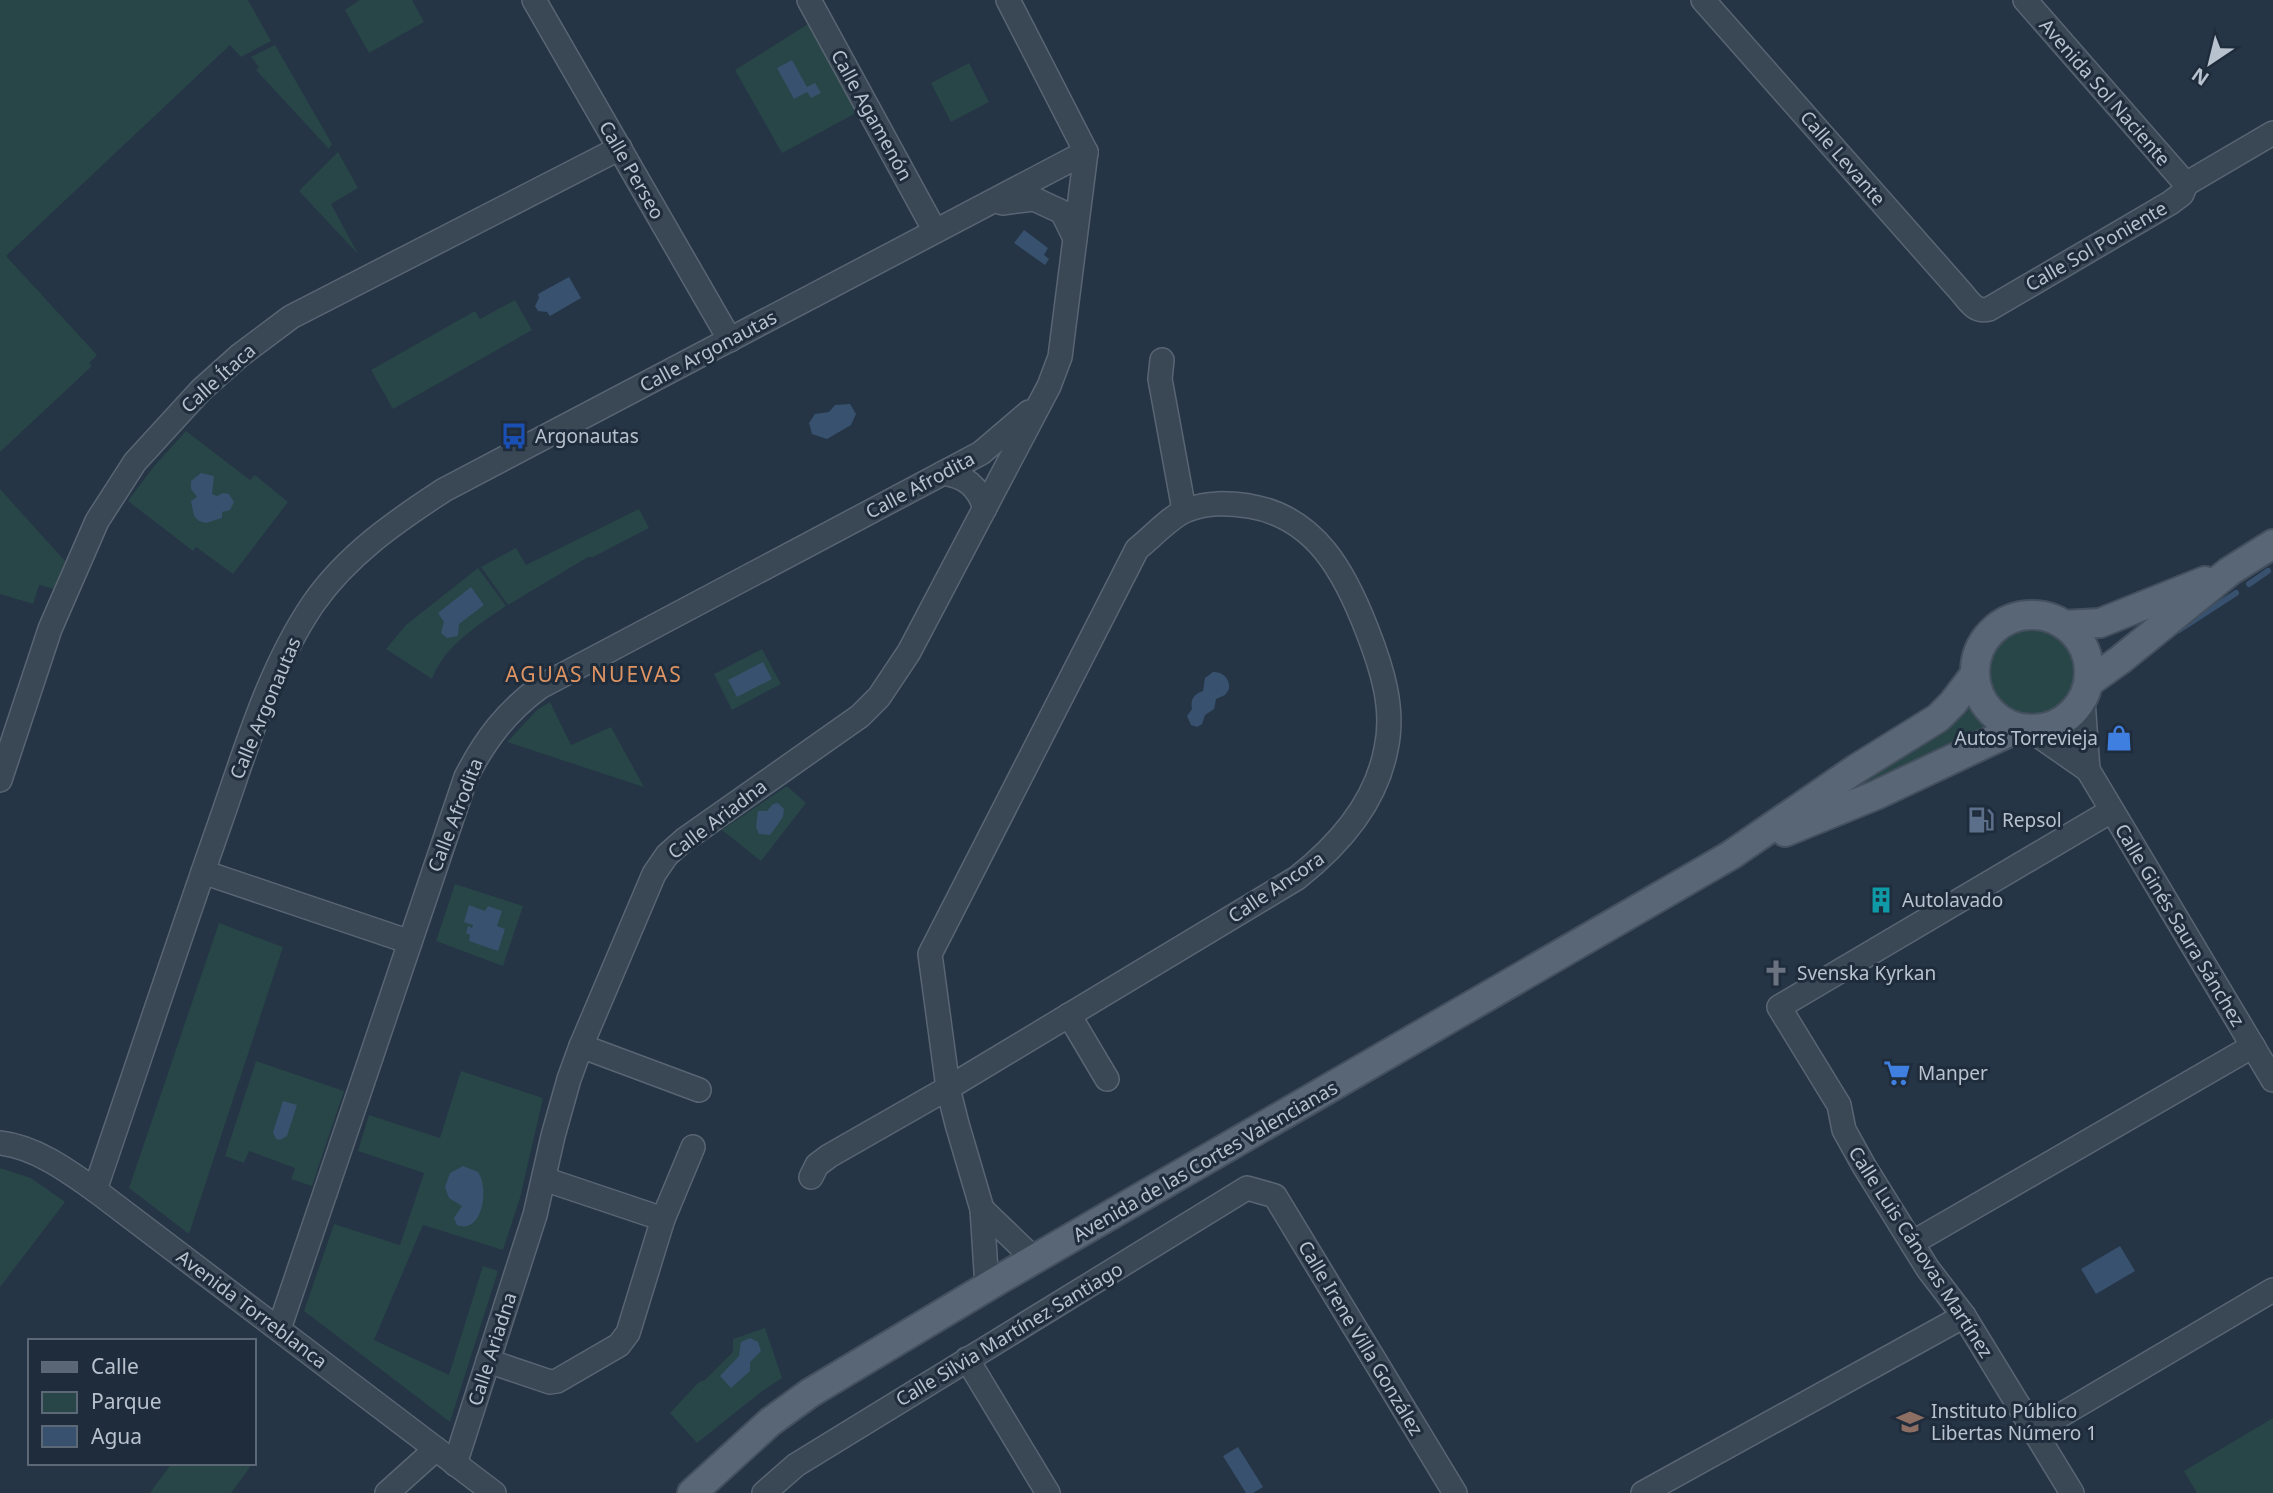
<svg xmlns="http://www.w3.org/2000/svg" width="2273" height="1493" viewBox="0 0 2273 1493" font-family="'Noto Sans',sans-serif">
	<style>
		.green { fill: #284547 }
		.water { fill: #38516e }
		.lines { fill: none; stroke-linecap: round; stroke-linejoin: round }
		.stream { stroke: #38516e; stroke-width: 6 }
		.minor-casing { stroke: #596572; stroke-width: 26 }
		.major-casing { stroke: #44505e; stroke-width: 32 }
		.minor { stroke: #3a4755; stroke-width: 23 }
		.major { stroke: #586675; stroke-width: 28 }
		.labels { text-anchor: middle; stroke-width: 6; stroke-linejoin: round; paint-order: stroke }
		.street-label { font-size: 19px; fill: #b8c2ce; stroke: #1f2c3b }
		.poi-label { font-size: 19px; fill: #b8c2ce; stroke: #1f2c3b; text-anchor: start }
		.neighbourhood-label { font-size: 21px; letter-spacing: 2px; fill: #df9463; stroke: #1f2c3b }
	</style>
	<rect width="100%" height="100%" fill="#253546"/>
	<g class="green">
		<polygon points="0,0 248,0 271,41 241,57 230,45 6,256 97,355 89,363 92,366 0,452"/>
		<polygon points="360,0 412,0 424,22 369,53 345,10"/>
		<polygon points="808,24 856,113 782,153 735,70"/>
		<polygon points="275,45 332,144 329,149 256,70 259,67 251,57"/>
		<polygon points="969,63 989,102 951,122 931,83"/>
		<polygon points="338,152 358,188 331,204 358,254 299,191"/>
		<polygon points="515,300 532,330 393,409 371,370 475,311 480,319"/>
		<polygon points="186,431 250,480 255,475 288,502 233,574 196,547 193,551 128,501 155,465"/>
		<polygon points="0,489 65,561 54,589 39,585 33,604 0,594"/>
		<polygon points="639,509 649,528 593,557 588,557 508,605 481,567 516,548 526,565"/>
		<path d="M478 568 506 606C478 625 444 646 432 679L386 649 406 625Z"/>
		<circle cx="2032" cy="672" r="43"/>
		<polygon points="762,649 781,684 732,710 714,674"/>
		<polygon points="550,702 571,745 611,727 644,787 507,742 537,710"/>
		<polygon points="1970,706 1986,729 1867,782 1864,776 1947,728"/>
		<polygon points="787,786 806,803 761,861 722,830"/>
		<polygon points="455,884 523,906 503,966 436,941"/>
		<polygon points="219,923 283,947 189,1234 129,1188"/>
		<polygon points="256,1061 344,1091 312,1186 291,1179 295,1168 249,1151 244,1163 225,1156"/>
		<polygon points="461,1071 543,1098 520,1198 503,1250 423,1225 374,1340 449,1375 483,1266 498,1271 450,1422 304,1311 334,1224 400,1245 424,1173 358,1151 369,1115 440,1138"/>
		<polygon points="0,1168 31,1178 65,1202 0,1287"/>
		<polygon points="765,1328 782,1378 761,1392 697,1443 670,1413 699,1382 705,1380 733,1352 733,1339"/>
		<polygon points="2273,1418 2273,1493 2197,1493 2184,1471"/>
		<polygon points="172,1463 246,1463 250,1467 231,1493 150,1493"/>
	</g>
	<g class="water">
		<polygon points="792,60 807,87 815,83 821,93 811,98 807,92 794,99 777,68"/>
		<polygon points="1024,230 1048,248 1044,255 1049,259 1045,265 1014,243"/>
		<polygon points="569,277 581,298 550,316 547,312 538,311 535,306 539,298 538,294"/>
		<polygon points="850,404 856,414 851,425 827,439 812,434 809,423 815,414 829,412 835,405"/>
		<polygon points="201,473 214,476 212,494 217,496 223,493 229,494 234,502 230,510 222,512 222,518 206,523 199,521 194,516 191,501 197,497 191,489 191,481"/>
		<polygon points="471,587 484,605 459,624 458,636 447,638 441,633 444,622 438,613"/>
		<polygon points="763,662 772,679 737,697 728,680"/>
		<path d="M1213 672C1223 672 1230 678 1229 689L1225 695 1216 699 1214 709 1205 715 1202 724 1197 727 1191 725 1187 716 1192 709C1190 699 1194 694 1203 691L1205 678Z"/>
		<polygon points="778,803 784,809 783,817 770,835 759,834 756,827 758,811 767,811 773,804"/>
		<polygon points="469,905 485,911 488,906 502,911 497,926 505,929 498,951 469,941 470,935 466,933 468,926 472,928 473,925 464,922"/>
		<polygon points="283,1101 297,1105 287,1136 280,1140 276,1139 273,1132"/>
		<path d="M463 1166 478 1172C490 1189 482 1235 457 1225L454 1218 462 1206 449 1198 445 1187 450 1173Z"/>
		<polygon points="2120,1246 2135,1271 2096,1294 2081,1269"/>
		<polygon points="750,1338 758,1342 761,1351 750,1362 750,1371 731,1388 720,1376 739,1356 741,1342"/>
		<polygon points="1238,1447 1263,1487 1253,1493 1246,1493 1223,1456"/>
	</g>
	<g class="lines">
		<g class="stream">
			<polyline points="2249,584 2268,571"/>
			<polyline points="2179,630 2236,593"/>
		</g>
		<g class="minor-casing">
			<g id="minor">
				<polyline points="534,0 730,340"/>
				<polyline points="809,0 935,231"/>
				<polyline points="1008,0 1086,152"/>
				<path d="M1703 0 1961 292C1969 301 1975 313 1989 309L2170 203 2182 194 2186 184 2273 133"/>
				<polyline points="2025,0 2186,184"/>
				<polyline points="1002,203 1034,199 1062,212 1075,238"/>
				<polyline points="1162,360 1160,379 1184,510"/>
				<path d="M943 473C966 476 978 487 985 508"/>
				<polyline points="2083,700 2088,770 2273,1080"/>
				<polyline points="2029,729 2088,770"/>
				<polyline points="0,780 50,629 97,521 135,462 201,390 239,356 291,317 620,148"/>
				<polyline points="203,872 410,942"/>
				<polyline points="1069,1015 1107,1079"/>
				<polyline points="581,1046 699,1090"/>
				<path d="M0 1143C35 1147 67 1170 95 1190L494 1493"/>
				<path d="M811 1177 817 1165 829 1156 948 1088 1297 878C1339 845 1376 803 1386 749 1395 709 1382 668 1367 630 1345 573 1316 517 1249 506 1227 503 1209 502 1187 510 1172 515 1150 539 1137 549L930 954 948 1088 957 1124 982 1209 987 1287"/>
				<polyline points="544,1179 663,1219"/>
				<path d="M95 1190C137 1067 177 945 220 823 246 749 269 669 313 604 347 555 395 522 444 490L1086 152"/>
				<polyline points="982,1209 1035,1260"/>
				<polyline points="1912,1243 2253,1046"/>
				<path d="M279 1329 466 777C485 740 506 712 540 687L981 453 1029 412"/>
				<polyline points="967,1359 1048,1493"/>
				<polyline points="488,1361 550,1382 557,1381 619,1345 628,1333 663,1219 693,1147"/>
				<polyline points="2034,1431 2273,1290"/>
				<polyline points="455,1464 535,1215 553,1136 569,1079 581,1046 654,874 667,855 684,840 860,716 879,697 909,652 1049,386 1060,357 1086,152"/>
				<polyline points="387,1493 436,1449"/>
				<polyline points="764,1493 796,1465 1247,1188 1275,1196 1455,1493"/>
				<polyline points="1643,1493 1964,1316"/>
				<polyline points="2072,1493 1964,1316 1928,1269 1864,1166 1844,1130 1839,1105 1779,1007 2111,811"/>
			</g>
		</g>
		<g class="major-casing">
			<g id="major">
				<circle cx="2032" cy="672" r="57"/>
				<polyline points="2064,625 2100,623 2205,581"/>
				<polyline points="2089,682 2120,660 2230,571 2273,544"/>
				<polyline points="1785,832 1876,795 2018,728"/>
				<polyline points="692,1493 770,1422 810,1393 1000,1279 1731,855 1856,769 1938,718 1953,703 1975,674"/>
			</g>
		</g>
		<use href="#minor" class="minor"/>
		<use href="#major" class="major"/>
	</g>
	<defs>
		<g id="bus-bare" transform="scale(2.1)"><path d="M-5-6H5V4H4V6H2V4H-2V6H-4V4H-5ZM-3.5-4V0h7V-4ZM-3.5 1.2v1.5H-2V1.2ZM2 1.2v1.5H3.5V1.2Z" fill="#1a4fb4" stroke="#1f2c3b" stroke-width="2.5" paint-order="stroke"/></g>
		<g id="shop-bare" transform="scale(2.1)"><path d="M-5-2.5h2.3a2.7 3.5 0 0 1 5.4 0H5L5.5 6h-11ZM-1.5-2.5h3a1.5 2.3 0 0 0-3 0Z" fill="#3f7fe0" stroke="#1f2c3b" stroke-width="2.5" paint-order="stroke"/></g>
		<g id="fuel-bare" transform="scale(2.1)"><path d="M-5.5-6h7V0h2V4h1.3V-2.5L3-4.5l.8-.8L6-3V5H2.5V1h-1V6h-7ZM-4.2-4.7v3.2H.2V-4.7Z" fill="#5c6f8a" stroke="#1f2c3b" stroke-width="2.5" paint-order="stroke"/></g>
		<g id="building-bare" transform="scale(2.1)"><path d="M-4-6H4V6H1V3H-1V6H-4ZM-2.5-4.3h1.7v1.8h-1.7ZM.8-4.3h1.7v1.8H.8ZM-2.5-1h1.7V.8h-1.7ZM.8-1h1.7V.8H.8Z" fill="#0f9aa8" stroke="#1f2c3b" stroke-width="2.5" paint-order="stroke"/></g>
		<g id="church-bare" transform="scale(2.1)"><path d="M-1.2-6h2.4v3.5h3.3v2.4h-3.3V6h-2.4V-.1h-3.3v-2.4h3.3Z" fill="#6b7280" stroke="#1f2c3b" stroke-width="2.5" paint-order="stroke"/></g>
		<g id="supermarket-bare" transform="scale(2.1)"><path d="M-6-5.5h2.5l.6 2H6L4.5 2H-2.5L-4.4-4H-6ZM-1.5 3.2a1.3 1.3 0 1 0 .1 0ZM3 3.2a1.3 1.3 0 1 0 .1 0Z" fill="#3f7fe0" stroke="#1f2c3b" stroke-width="2.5" paint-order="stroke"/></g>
		<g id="school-bare" transform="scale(2.1)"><path d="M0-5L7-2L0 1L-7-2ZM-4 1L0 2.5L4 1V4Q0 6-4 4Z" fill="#8d6e63" stroke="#1f2c3b" stroke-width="2.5" paint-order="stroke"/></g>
	</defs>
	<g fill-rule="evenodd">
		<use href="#bus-bare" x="514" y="436"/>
		<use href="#shop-bare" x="2119" y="738"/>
		<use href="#fuel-bare" x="1981" y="820"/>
		<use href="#building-bare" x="1881" y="900"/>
		<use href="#church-bare" x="1776" y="973"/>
		<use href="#supermarket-bare" x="1897" y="1073"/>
		<use href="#school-bare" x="1910" y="1422"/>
	</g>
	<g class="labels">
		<g class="street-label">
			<text transform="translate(2105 92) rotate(49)" y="7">Avenida Sol Naciente</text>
			<text transform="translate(872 115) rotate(61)" y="7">Calle Agamenón</text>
			<text transform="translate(1843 158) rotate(49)" y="7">Calle Levante</text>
			<text transform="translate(632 170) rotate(60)" y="7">Calle Perseo</text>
			<text transform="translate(2096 246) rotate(-30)" y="7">Calle Sol Poniente</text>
			<text transform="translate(708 351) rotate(-28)" y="7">Calle Argonautas</text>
			<text transform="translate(218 378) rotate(-42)" y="7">Calle Ítaca</text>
			<text transform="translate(920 485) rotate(-28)" y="7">Calle Afrodita</text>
			<text transform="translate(265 708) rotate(-67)" y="7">Calle Argonautas</text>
			<text transform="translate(455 815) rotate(-69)" y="7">Calle Afrodita</text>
			<text transform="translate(717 819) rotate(-37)" y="7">Calle Ariadna</text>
			<text transform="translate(1276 887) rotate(-34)" y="7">Calle Ancora</text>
			<text transform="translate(2180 925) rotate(59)" y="7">Calle Ginés Saura Sánchez</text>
			<text transform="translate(1205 1161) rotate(-30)" y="7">Avenida de las Cortes Valencianas</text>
			<text transform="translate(1921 1252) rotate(57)" y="7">Calle Luis Cánovas Martínez</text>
			<text transform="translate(252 1309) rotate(37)" y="7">Avenida Torreblanca</text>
			<text transform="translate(1009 1334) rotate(-31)" y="7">Calle Silvia Martínez Santiago</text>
			<text transform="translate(1361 1338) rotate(59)" y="7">Calle Irene Villa González</text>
			<text transform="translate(492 1349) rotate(-72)" y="7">Calle Ariadna</text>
		</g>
		<g class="poi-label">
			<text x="535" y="443">Argonautas</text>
			<text x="2098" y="745" text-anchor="end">Autos Torrevieja</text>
			<text x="2002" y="827">Repsol</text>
			<text x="1902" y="907">Autolavado</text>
			<text x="1797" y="980">Svenska Kyrkan</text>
			<text x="1918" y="1080">Manper</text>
			<text x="1931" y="1418">Instituto Público<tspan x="1931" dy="22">Libertas Número 1</tspan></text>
		</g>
		<g class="neighbourhood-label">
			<text x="594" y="682">AGUAS NUEVAS</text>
		</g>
	</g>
	<rect x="28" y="1339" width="228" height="126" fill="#1f2c3b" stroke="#5c6876" stroke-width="2"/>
	<rect x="42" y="1362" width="35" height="10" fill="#586675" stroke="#5c6876" stroke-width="2"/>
	<text x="91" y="1374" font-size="21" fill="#b8c2ce">Calle</text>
	<rect x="42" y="1392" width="35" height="21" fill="#284547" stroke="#5c6876" stroke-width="2"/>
	<text x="91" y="1409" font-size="21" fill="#b8c2ce">Parque</text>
	<rect x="42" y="1426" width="35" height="21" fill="#38516e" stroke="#5c6876" stroke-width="2"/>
	<text x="91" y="1444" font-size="21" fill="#b8c2ce">Agua</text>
	<g transform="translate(2210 63) rotate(215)" stroke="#1f2c3b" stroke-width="5" paint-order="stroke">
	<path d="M0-5L12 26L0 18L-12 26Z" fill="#b8c2ce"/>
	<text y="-10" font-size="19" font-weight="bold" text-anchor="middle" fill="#b8c2ce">N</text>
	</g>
</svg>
